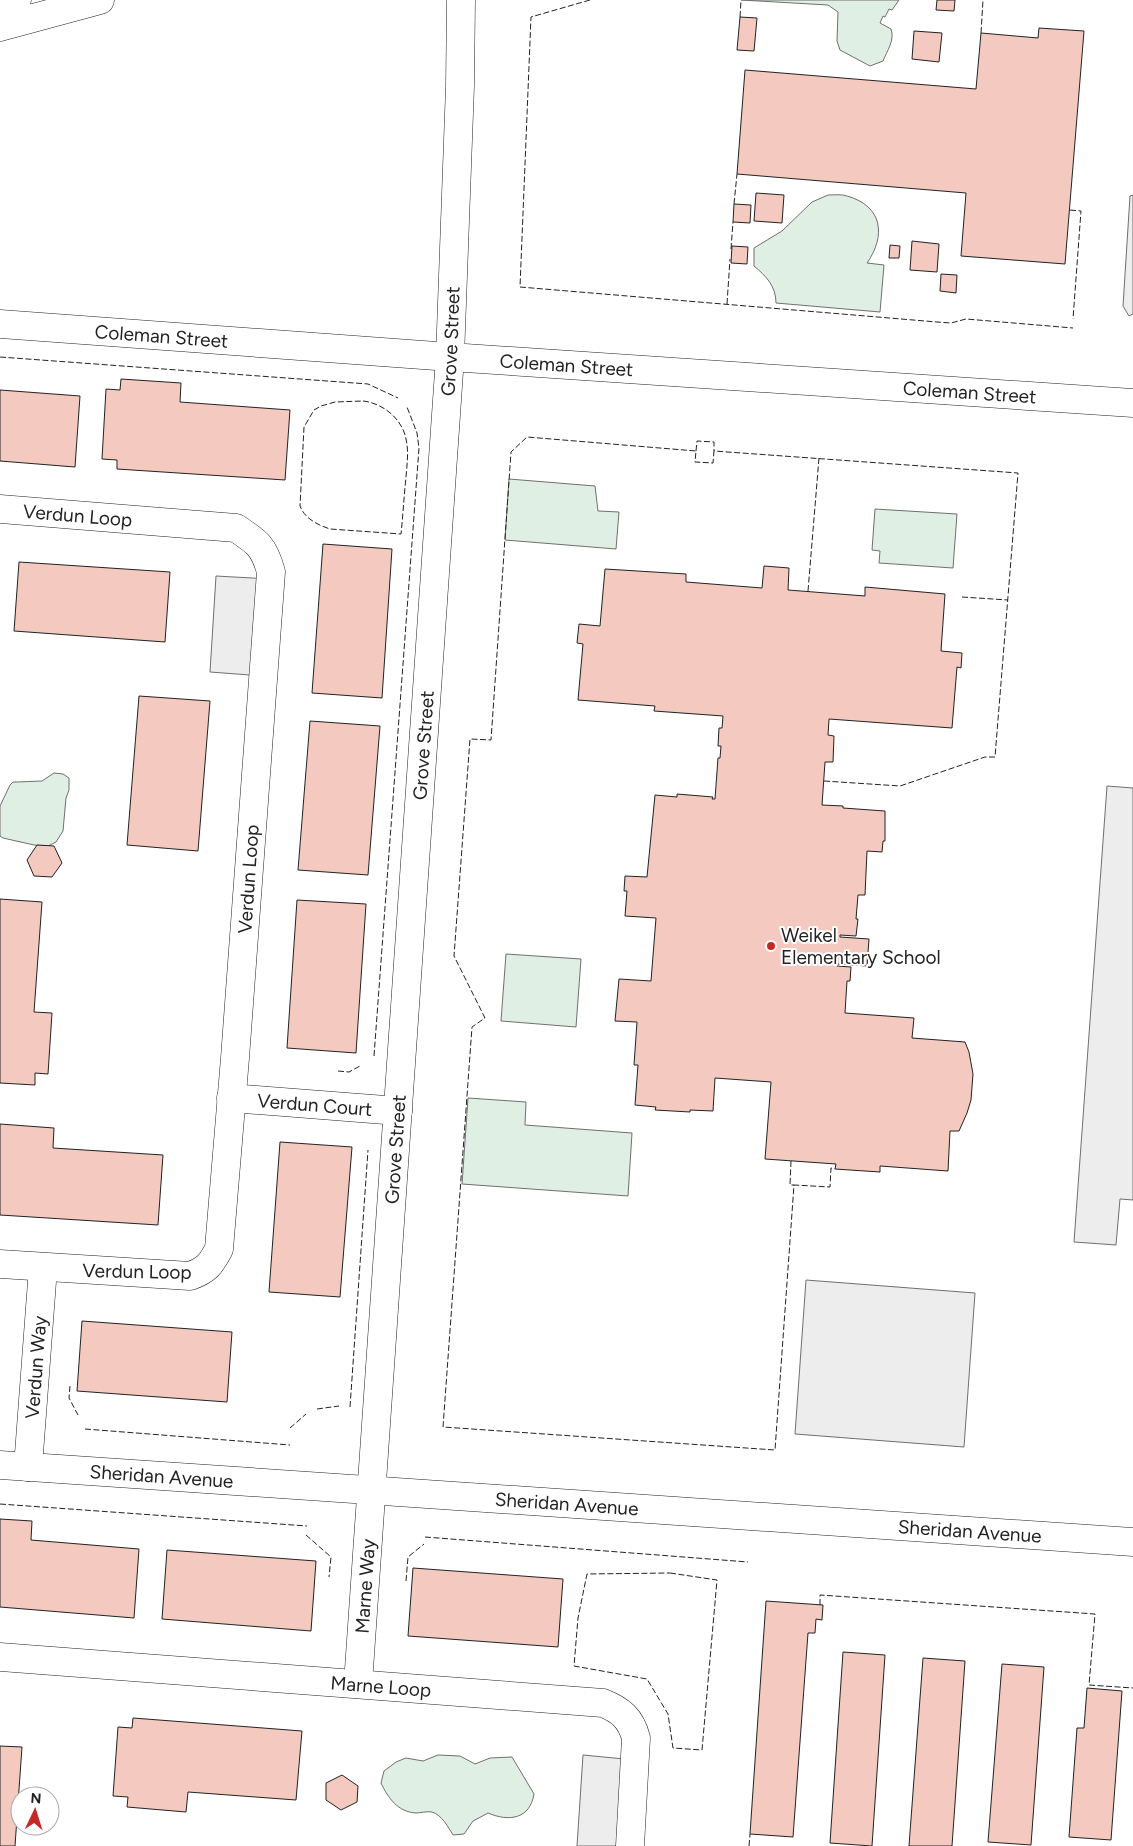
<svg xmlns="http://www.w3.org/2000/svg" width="1133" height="1846" viewBox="0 0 1133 1846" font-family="Figtree,sans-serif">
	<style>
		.green { fill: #e0efe3; stroke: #6f6f6f }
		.parking { fill: #ededed; stroke: #6f6f6f }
		.building { fill: #f3c9c0; stroke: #222 }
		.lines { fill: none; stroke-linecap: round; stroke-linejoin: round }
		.street-casing { stroke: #222; stroke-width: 29 }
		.secondary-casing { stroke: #222; stroke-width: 29 }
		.street { stroke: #fff; stroke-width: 28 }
		.secondary { stroke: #fff; stroke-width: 28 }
		.fence { stroke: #222; stroke-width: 1; stroke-dasharray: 6 2.5; stroke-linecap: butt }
		.poi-dot { fill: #c62828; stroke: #fff; stroke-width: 2 }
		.labels { text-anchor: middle; stroke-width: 4; stroke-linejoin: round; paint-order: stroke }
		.street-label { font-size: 19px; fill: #222; stroke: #fff }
		.poi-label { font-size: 19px; fill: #222; stroke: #fff; text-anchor: start }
	</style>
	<rect width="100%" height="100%" fill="#fff"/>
	<g class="green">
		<path d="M741 0H899L892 10 889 9 885 17 883 16 880 23 891 29C895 40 887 51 883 61L870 66 840 50 837 41 838 12 828 5Z"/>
		<path d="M828 195C834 195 842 194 847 196 883 206 886 236 867 263L884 265 880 312 776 303C776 286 766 276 754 266V248L782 231 812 202Z"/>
		<polygon points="509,479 595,486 598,511 619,512 616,549 505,540"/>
		<polygon points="875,509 957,514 953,568 879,563 880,551 872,550"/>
		<polygon points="54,773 63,774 69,778 69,790 66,798 63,831 56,842 48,846 34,845 3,838 0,836 0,806 10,785 13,782 17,782 42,781"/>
		<polygon points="506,954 581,959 576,1027 501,1021"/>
		<polygon points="468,1098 526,1102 525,1125 632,1133 628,1196 462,1184"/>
		<path d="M438 1755 460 1756 475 1764 490 1758 512 1757 534 1794C530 1819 509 1822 488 1813L473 1821 464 1834 453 1835C448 1827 442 1815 432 1812 427 1811 420 1813 416 1813 398 1812 388 1798 381 1783L384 1771 396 1762 406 1758 423 1761Z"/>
	</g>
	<g class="parking">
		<polygon points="1133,195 1133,314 1129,316 1123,306 1130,196"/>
		<polygon points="216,576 270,579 263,676 210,672"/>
		<polygon points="1107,786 1133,788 1133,1200 1120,1199 1116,1245 1074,1242"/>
		<polygon points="806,1280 975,1293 964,1447 795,1434"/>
		<polygon points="583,1755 635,1760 630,1846 577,1846"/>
	</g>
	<g class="building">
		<polygon points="937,0 955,0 954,11 936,10"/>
		<polygon points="740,17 757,18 754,51 737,50"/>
		<polygon points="1039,28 1084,31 1065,264 961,256 966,193 737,174 745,70 976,89 981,33 1038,38"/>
		<polygon points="914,31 942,33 939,62 912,59"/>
		<polygon points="756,193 784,195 782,223 754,221"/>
		<polygon points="734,204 751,205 750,223 733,222"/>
		<polygon points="912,241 939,244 937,272 910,270"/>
		<polygon points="890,245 900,246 899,258 889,258"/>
		<polygon points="732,246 748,247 747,264 731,263"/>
		<polygon points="941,274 957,275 956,293 940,291"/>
		<polygon points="121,379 181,383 180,402 290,410 285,480 117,469 117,460 102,459 106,389 120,390"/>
		<polygon points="0,390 80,396 75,467 0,461"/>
		<polygon points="323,544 392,549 382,698 312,693"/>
		<polygon points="19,562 170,572 165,642 14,631"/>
		<polygon points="764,566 789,568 788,590 865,596 865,587 945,594 941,651 962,653 961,668 957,667 952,728 829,719 828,735 834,736 833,762 825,762 822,805 843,806 843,808 885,811 885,841 883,841 882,852 867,851 865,895 858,895 856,919 858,919 856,936 840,935 840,937 869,939 867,966 838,964 837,966 851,967 850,981 847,981 845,1013 914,1018 912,1038 965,1042 969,1052 973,1074 971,1100 967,1113 959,1131 950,1131 948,1171 880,1166 880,1172 835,1169 836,1164 765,1159 771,1082 715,1078 713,1111 690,1110 690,1112 655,1110 656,1107 635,1105 638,1065 634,1065 637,1022 615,1021 619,979 651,981 656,918 625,916 627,891 624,891 625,876 647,877 655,795 677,797 677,794 713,797 712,799 715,799 718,758 720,758 721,746 718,746 719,728 722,728 723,716 654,711 655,706 578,700 583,644 577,643 579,624 600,626 605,569 686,574 686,582 762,588"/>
		<polygon points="139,696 210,701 198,851 127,845"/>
		<polygon points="310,721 380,726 368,875 298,870"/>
		<polygon points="37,845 54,846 62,863 52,877 34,876 27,860"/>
		<polygon points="0,899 42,902 34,1012 52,1013 48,1074 35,1073 35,1085 0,1083"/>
		<polygon points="297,900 366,904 356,1053 287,1048"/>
		<polygon points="0,1124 54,1128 53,1148 163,1155 158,1225 0,1215"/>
		<polygon points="280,1142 352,1147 340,1297 269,1292"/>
		<polygon points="82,1321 232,1332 227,1402 77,1391"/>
		<polygon points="0,1519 32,1521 31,1540 139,1549 134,1618 0,1607"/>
		<polygon points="167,1550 316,1561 311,1631 162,1619"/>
		<polygon points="413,1568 563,1579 558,1647 408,1636"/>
		<polygon points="766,1601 823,1605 822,1620 816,1619 815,1633 808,1633 793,1837 750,1834"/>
		<polygon points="843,1652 885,1655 872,1846 830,1843"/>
		<polygon points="923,1658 965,1661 952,1846 909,1846"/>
		<polygon points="1002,1664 1044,1667 1031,1845 988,1842"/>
		<polygon points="1087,1688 1122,1691 1111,1840 1069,1837 1077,1728 1084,1728"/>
		<polygon points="133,1718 302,1731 296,1800 188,1792 186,1812 127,1807 128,1797 113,1796 118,1727 132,1728"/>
		<polygon points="0,1746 22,1747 15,1846 0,1846"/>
		<polygon points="342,1775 358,1786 357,1802 341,1810 326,1800 326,1783"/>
	</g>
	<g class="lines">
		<g class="street-casing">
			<g id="street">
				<path id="s1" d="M0 324 450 357 1133 403"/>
				<path id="s2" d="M0 509 236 528C257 542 264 546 271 572L235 1058 219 1249C211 1264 207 1270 190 1276L0 1264"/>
				<path id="s3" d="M231 1098 398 1111"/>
				<path id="s4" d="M28 1467 43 1268"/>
				<path id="s5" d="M0 1657 603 1703C621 1710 631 1719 636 1738L630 1846"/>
				<path id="s6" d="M358 1684 450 357 460 86 461 0"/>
			</g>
		</g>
		<g class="secondary-casing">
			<g id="secondary">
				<polyline points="0,2 17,0"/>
				<polyline points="0,27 100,0"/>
				<path id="s7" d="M0 1465 1133 1542"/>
			</g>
		</g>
		<use href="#street" class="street"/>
		<use href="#secondary" class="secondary"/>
		<g class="fence">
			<polyline points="590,0 531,17 520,287 937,322 951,323 966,319 1073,328"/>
			<polyline points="740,17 741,0"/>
			<polyline points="981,33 983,0"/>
			<polyline points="734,204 737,174"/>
			<polyline points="1070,210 1081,211 1073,319"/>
			<polyline points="731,249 733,222"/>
			<polyline points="727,304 730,259"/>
			<polyline points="0,357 368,384 398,398"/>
			<path d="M363 401C382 403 402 418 406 439 409 451 407 464 406 477 404 496 403 515 401 534L330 529C318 525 305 519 300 506L304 427 314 410 321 406 335 402Z"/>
			<polyline points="696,451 697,441 714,442 714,451"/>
			<polyline points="808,591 819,458"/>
			<polyline points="962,597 1008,600"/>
			<polyline points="824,781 900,786 985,757 995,757 1018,473 714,451 713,463 695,462 696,451 527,437 511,452 491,740 470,739 454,956 485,1018 472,1027 443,1427 775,1450 794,1185 830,1187 831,1168 835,1169"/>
			<polyline points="374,1056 419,448 417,433 407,407"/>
			<polyline points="338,1071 349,1072 360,1066"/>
			<polyline points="791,1161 790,1185 794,1185"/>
			<polyline points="70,1386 69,1398 78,1415"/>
			<polyline points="350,1407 368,1150"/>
			<polyline points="317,1409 339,1406"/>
			<polyline points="290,1428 306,1414"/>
			<polyline points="85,1429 290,1445"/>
			<polyline points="0,1504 307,1526"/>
			<polyline points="306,1535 331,1557 329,1577"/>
			<polyline points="425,1537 748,1562"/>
			<polygon points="670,1573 717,1580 702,1750 673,1748 668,1714 647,1679 574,1666 578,1618 587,1574"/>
			<polyline points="406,1581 408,1557 424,1544"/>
			<polyline points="820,1605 820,1595 1095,1614 1089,1685 1133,1688"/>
			<polyline points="749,1846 750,1834"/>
		</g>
	</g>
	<circle class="poi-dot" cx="771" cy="946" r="5"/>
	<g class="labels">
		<g class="street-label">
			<text dy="7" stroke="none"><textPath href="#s1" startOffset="162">Coleman Street</textPath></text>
			<text dy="7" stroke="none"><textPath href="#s6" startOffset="1346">Grove Street</textPath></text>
			<text dy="7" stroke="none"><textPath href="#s1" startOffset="568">Coleman Street</textPath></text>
			<text dy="7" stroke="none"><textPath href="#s1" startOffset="972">Coleman Street</textPath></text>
			<text dy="7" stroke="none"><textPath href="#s2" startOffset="78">Verdun Loop</textPath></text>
			<text dy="7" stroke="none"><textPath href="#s6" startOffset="941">Grove Street</textPath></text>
			<text transform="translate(248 879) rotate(-86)" y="7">Verdun Loop</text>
			<text dy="7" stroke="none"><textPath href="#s3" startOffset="84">Verdun Court</textPath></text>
			<text dy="7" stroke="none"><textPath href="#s6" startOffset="536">Grove Street</textPath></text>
			<text transform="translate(137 1271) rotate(1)" y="7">Verdun Loop</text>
			<text dy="7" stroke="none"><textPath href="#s4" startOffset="100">Verdun Way</textPath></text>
			<text dy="7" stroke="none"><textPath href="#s7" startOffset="162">Sheridan Avenue</textPath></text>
			<text dy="7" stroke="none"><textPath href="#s7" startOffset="568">Sheridan Avenue</textPath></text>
			<text dy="7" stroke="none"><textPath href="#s7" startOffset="972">Sheridan Avenue</textPath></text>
			<text dy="7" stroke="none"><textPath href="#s6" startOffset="98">Marne Way</textPath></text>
			<text dy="7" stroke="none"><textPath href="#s5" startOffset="382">Marne Loop</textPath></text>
		</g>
		<g class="poi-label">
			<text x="781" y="942">Weikel<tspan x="781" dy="22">Elementary School</tspan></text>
		</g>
	</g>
	<g transform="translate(35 1811) rotate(4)"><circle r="24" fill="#ffffff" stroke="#a7a7a7"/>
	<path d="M0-4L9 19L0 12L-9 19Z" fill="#c62828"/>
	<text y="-8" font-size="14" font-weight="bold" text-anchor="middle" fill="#222222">N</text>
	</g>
</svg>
